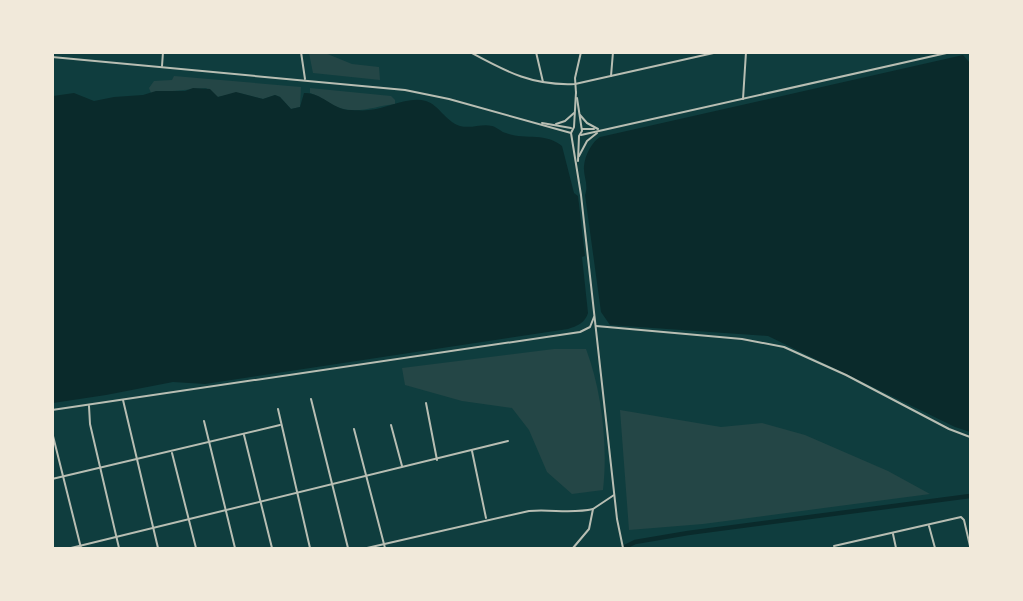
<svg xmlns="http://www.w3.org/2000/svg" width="1023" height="601" viewBox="0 0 1023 601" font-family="Overpass,sans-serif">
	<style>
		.green { fill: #244646 }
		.water { fill: #0a2a2b }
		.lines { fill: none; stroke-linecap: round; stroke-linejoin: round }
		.canal { stroke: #0a2a2b; stroke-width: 4.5 }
		.minor { stroke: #b8beb3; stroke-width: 2 }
		.tertiary { stroke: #b8beb3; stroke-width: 2 }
	</style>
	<rect width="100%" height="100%" fill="#0f3d3e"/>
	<g class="green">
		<polygon points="309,53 325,53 352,64 379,67 380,80 313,73"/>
		<polygon points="174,76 301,87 300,107 291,109 280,97 275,95 263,99 239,93 217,97 206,88 151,93 149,88 154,81 172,80"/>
		<path d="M310 88 391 96 395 100V104C376 106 359 114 340 108 329 105 321 96 310 93Z"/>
		<path d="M554 349H586C602 391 608 446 603 490L572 494 547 472 529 430 512 408 462 401 405 385 402 368Z"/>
		<polygon points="620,410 721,427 762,423 805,435 888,471 930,494 703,524 629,530"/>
	</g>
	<g class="water">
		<path d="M963 55 970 63V432L955 427 768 336 610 325 601 312 585 195C589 185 583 176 584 166 585 155 592 142 600 137Z"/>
		<path d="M193 88 210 89 218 97 236 92 263 99 275 95 280 97 291 109 300 107 304 93C321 92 331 108 348 110 354 110 363 111 369 110 387 109 407 96 426 101 439 105 445 121 460 126 472 129 482 123 492 126 497 127 501 132 506 133 525 140 546 132 562 146L574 193 578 196 585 256 582 257 588 313C585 323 577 326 568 329L205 384 173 382 106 395 53 403V96L74 93 94 101 114 97 143 95 156 91H185Z"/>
	</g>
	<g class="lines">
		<polyline class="canal" points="623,548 635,542 688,533 970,496"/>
		<g class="minor">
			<polyline points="301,52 305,79"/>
			<path d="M470 52C507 72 532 86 575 84L718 52"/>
			<polyline points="536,52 543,82"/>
			<polyline points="162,66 163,52"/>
			<polyline points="611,76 613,52"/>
			<polyline points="743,99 746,52"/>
			<polyline points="596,326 742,339 784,347 846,375 949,429 970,437"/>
			<polyline points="311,399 348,548"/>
			<polyline points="123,400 158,548"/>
			<polyline points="426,403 437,460"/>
			<polyline points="89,406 90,424 119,548"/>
			<polyline points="278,409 310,548"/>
			<polyline points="52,410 580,332 590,327 594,317"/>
			<polyline points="204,421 235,548"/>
			<polyline points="391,425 402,466"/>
			<polyline points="354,429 385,548"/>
			<polyline points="52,432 81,548"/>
			<polyline points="244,435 272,548"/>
			<polyline points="472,451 486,518"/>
			<polyline points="172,453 196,548"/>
			<polyline points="52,479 280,425"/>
			<polyline points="929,526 935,548"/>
			<polyline points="893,534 896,548"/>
			<polyline points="834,546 961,517 964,520 970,546"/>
			<polyline points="71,548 508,441"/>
			<path d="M367 548 529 511C551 509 572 514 593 509"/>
			<polyline points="573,548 589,529 593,509 614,495"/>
		</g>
		<g class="tertiary">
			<polyline points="52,57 405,90 449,99 571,133"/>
			<polyline points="576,92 574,127 571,133 581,195 617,519 623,548"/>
			<polyline points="576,93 575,78 581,52"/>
			<polyline points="577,98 582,131 579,136 578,161"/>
			<polyline points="580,115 587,123 598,129"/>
			<polyline points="542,123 571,128"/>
			<polyline points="556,124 565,121 574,113"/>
			<polyline points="582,129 594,129"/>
			<polyline points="581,135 951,52"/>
			<polyline points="579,156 587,141 597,133"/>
		</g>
	</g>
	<rect width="1023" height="601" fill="none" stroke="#f1e9da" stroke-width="108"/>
</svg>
